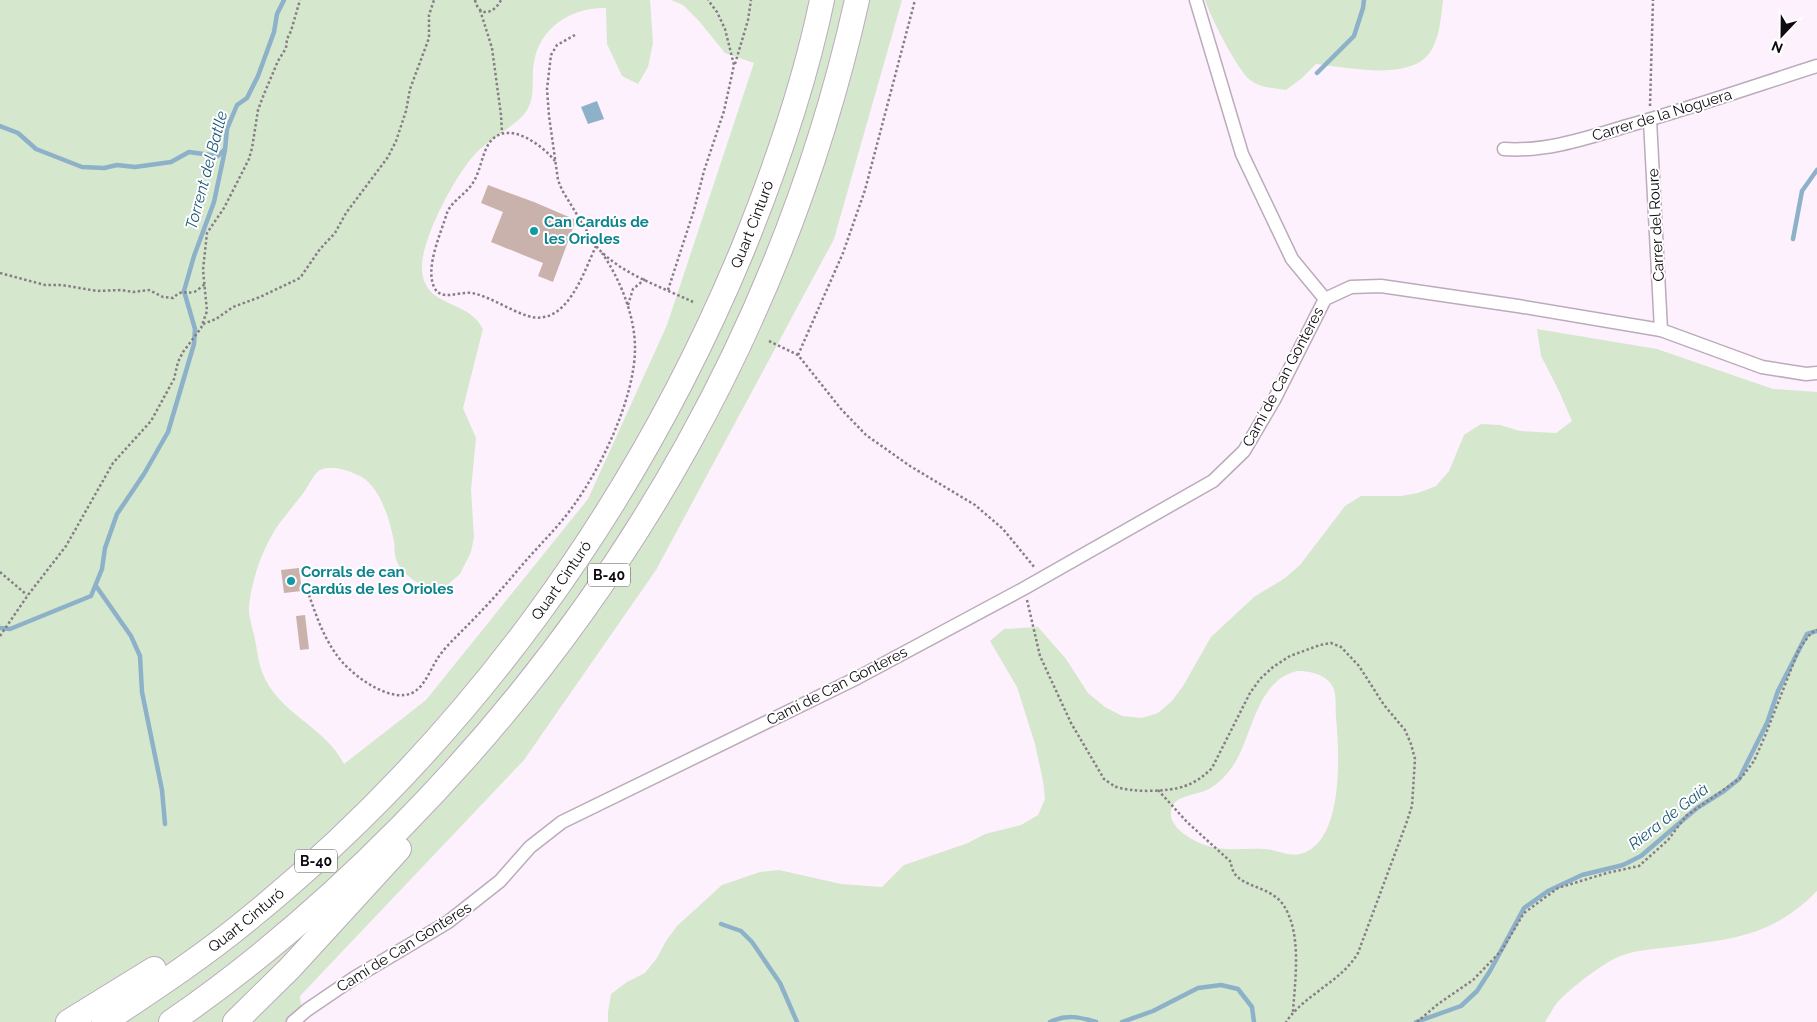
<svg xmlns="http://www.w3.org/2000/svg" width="1817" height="1022" viewBox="0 0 1817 1022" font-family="Raleway,sans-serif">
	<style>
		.green { fill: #d5e7cc; fill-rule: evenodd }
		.water { fill: #8eb1ca }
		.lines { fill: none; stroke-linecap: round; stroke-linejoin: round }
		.stream { stroke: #8eb1ca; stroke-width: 4.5 }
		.building { fill: #c9b2ab }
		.minor-casing { stroke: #bbabbb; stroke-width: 15 }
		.motorway-casing { stroke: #bbabbb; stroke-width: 26 }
		.path { stroke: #867d86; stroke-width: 2.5; stroke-dasharray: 2.5 2.5; stroke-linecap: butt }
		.minor { stroke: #fff; stroke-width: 12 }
		.motorway { stroke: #fff; stroke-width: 24 }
		.culture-dot { fill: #0f9aa8; stroke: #fff; stroke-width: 2 }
		.labels { text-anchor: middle; stroke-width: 4; stroke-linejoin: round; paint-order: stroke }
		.shield { fill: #fff; stroke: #575457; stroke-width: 1 }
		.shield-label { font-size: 14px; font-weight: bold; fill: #0f0a0f }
		.street-label { font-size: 15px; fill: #0f0a0f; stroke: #fff }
		.culture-label { font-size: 15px; font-weight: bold; fill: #0d838f; stroke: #fff; text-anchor: start }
		.water-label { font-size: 16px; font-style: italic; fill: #1c587a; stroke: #fff }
	</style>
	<rect width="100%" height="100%" fill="#fef1fe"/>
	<g class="green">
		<path d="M0 0H650L653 43 648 67 638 84 622 76 607 44 606 8C572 7 540 27 534 62 531 78 536 95 527 110 521 122 489 140 478 151 457 171 420 241 422 269 424 309 468 298 483 329L463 408 476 438 471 490 474 537 471 552 460 574 445 587 434 590C420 585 405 577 398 564 394 557 395 549 394 541 390 521 380 486 360 476 350 471 331 464 320 470 313 475 309 485 304 492 296 503 287 513 279 524 263 547 252 578 249 606 248 616 252 625 254 635 257 648 258 660 262 672 278 714 325 726 344 764L426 700 588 499 667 325 754 63 725 53 699 21 683 5 671 0H902L834 239 656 570 524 760 300 996 303 1022H0Z"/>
		<path d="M1205 0H1443C1441 17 1440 34 1432 49 1414 83 1347 67 1316 64L1302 78 1286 90C1273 88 1259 88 1249 79 1237 69 1210 16 1205 0Z"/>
		<path d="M1537 329 1657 349 1773 389 1817 392V891C1772 937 1731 939 1671 947 1654 949 1634 950 1618 957 1602 964 1569 989 1557 1003 1553 1008 1549 1016 1545 1022H608V1012L611 994 627 982 645 973 657 958 666 941 677 926 722 885 760 872 779 870 841 884 882 887 904 865 968 843 985 834 1021 825 1038 815 1045 799 1043 781 1035 744 1017 687 990 641 1004 629 1038 627 1066 659 1088 693 1105 707 1122 716 1142 718 1158 713 1172 701 1183 686 1211 637 1254 597 1285 578 1300 565 1345 506 1361 496H1401L1418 493 1436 486 1449 471 1464 435 1481 424 1500 425 1520 431 1556 433 1572 421 1558 389 1541 356ZM1297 671C1310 671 1326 674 1333 687 1337 696 1335 707 1336 717 1339 751 1345 843 1300 854 1288 857 1276 849 1263 849 1251 848 1238 850 1226 849 1208 848 1191 841 1178 829 1174 824 1170 818 1171 812 1172 795 1194 796 1207 790 1218 785 1230 772 1236 761 1253 731 1258 680 1297 671Z"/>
	</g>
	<polygon class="water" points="597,101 604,119 588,124 581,107"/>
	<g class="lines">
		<g class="stream">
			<polyline points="1317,73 1354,36 1363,8 1364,0"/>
			<polyline points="0,126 18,133 36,149 82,167 104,168 117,165 135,167 171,162 189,152 218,156 224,150"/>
			<polyline points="1793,239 1802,191 1817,170"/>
			<polyline points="96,586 131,636 140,656 142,692 162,790 165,824"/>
			<polyline points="0,628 10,629 91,596 102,569 105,548 117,514 144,474 168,432 194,344 195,329 184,291 194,256 214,202 225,150 227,129 237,105 247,98 258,76 274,32 277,14 284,0"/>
			<polyline points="721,924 741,931 752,942 780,983 797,1022"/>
			<path d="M1050 1022C1066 1014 1080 1017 1096 1022"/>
			<polyline points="1122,1022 1153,1011 1198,988 1221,985 1238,989 1252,1007 1254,1022"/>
			<polyline points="1416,1022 1461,1006 1477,991 1490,971 1524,908 1548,891 1582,875 1623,865 1641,856 1697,808 1724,791 1739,779 1767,723 1778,691 1807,634 1817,631"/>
		</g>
	</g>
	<g class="building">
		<polygon points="488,185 534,202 576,220 553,282 538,276 543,263 491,242 503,212 481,203"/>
		<polygon points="299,568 302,591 284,593 281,570"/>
		<polygon points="305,615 309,649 300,650 296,616"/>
	</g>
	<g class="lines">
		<g class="minor-casing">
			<g id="minor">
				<polyline points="1196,0 1242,154 1292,259 1325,299"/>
				<polyline points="1650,120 1661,330"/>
				<path d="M1504 149C1546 152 1587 138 1627 126 1691 108 1754 86 1817 66"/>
				<polyline points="293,1022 307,1010 354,978 448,922 500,881 530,847 562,822 857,678 1023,589 1213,481 1244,451 1274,400 1325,299 1351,287 1381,286 1518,306 1661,330 1762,367 1806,374 1817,373"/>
			</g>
		</g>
		<g class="motorway-casing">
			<g id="motorway">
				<polyline points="68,1022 154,969"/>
				<path id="s1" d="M104 1022C152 990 201 958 246 921 465 744 634 511 742 251 775 170 804 86 822 0"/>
				<path d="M171 1022C254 965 331 898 402 826 627 597 787 314 857 0"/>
				<polyline points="235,1022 290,968 399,849"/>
			</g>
		</g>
		<g class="path">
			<path d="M475 0C479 18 494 14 501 0"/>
			<polyline points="480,10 492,48 501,115 502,133"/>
			<path d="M575 35 557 45 551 55 547 89 549 116 558 180 562 190 596 246C620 274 660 286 693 302"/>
			<polyline points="735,64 748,20 751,0"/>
			<polyline points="1650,106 1653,0"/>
			<path d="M555 161C542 145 508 119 490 142 482 153 481 169 474 181 467 194 452 200 447 213 441 233 425 267 434 287 441 302 459 291 472 293 491 297 509 310 528 316 567 328 584 271 596 246"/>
			<path d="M0 273 45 285H62L97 291 121 290 133 292 149 290 163 297 173 298C182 289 184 294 194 292 197 291 202 286 205 284"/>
			<polyline points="668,290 694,210 704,171 724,111 734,65 725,29 717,12 708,0"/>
			<polyline points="628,305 633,289 645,279"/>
			<polyline points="203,324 216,319 233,307 260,297 300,278 320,249 335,233 346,213 388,157 396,141 406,111 410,89 429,38 429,15 434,0"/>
			<polyline points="769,341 798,355 841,409 866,435 910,466 975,505 1003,529 1035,568"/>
			<polyline points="798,355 843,253 865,190 915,0"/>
			<polyline points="0,572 27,595"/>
			<path d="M309 595C316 615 323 636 336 654 348 672 382 698 405 695 422 693 428 674 436 661 441 652 449 644 456 637 477 616 498 594 517 571 536 548 557 529 574 505 602 466 635 397 635 348 635 316 620 279 602 253"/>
			<path d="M1027 600 1040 656 1071 723 1104 779C1107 781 1111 784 1114 786 1130 793 1169 792 1185 786 1196 782 1204 776 1212 768L1250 693 1260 679 1273 667 1290 656 1320 645 1331 643 1341 647 1359 666 1384 705 1405 730 1411 744 1415 759 1412 806 1406 824 1358 953C1341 982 1305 994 1286 1022"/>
			<polyline points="0,636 28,595 66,546 113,463 151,421 174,379 178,362 183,352 201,328 207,311 203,270 207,233 224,208 249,159 252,148 258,110 264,94 278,61 286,48 287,39 291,31 300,0"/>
			<path d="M1158 790 1187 822 1231 862C1232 889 1270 883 1284 906 1302 934 1295 980 1293 1012"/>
			<polyline points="1417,1022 1438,1004 1473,980 1502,950 1524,913 1558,888 1607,873 1639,866 1668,840 1686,816 1742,777 1754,761 1765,736 1799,649 1811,633 1817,630"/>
		</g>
		<use href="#minor" class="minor"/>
		<use href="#motorway" class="motorway"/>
	</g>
	<g class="culture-dot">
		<circle cx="534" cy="231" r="5"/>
		<circle cx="291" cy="581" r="5"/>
	</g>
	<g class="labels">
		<g class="shield">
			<rect x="588" y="563.5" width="42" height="23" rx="4"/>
			<rect x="295" y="849.5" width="42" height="23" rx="4"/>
		</g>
		<g class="shield-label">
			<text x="609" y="580">B-40</text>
			<text x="316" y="866">B-40</text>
		</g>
		<g class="street-label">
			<text transform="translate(1662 115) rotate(-17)" y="5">Carrer de la Noguera</text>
			<text dy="5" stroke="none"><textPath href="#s1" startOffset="1045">Quart Cinturó</textPath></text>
			<text transform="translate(1656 225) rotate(-93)" y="5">Carrer del Roure</text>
			<text transform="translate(1283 377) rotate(-62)" y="5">Camí de Can Gonteres</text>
			<text dy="5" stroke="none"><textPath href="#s1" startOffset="640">Quart Cinturó</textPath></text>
			<text transform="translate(837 686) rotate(-27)" y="5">Camí de Can Gonteres</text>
			<text dy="5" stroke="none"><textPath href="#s1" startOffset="175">Quart Cinturó</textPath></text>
			<text transform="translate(404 947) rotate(-32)" y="5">Camí de Can Gonteres</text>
		</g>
		<g class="culture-label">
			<text x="544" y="227">Can Cardús de<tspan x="544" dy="17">les Orioles</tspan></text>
			<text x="301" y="577">Corrals de can<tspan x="301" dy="17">Cardús de les Orioles</tspan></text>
		</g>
		<g class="water-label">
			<text transform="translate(206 170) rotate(-75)" y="6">Torrent del Batlle</text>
			<text transform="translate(1668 816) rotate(-38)" y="6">Riera de Gaià</text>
		</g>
	</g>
	<g transform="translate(1782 35) rotate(202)" stroke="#ffffff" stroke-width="4" paint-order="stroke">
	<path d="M0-4L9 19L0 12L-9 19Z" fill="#0f0a0f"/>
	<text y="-8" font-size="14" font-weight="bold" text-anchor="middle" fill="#0f0a0f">N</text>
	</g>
</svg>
